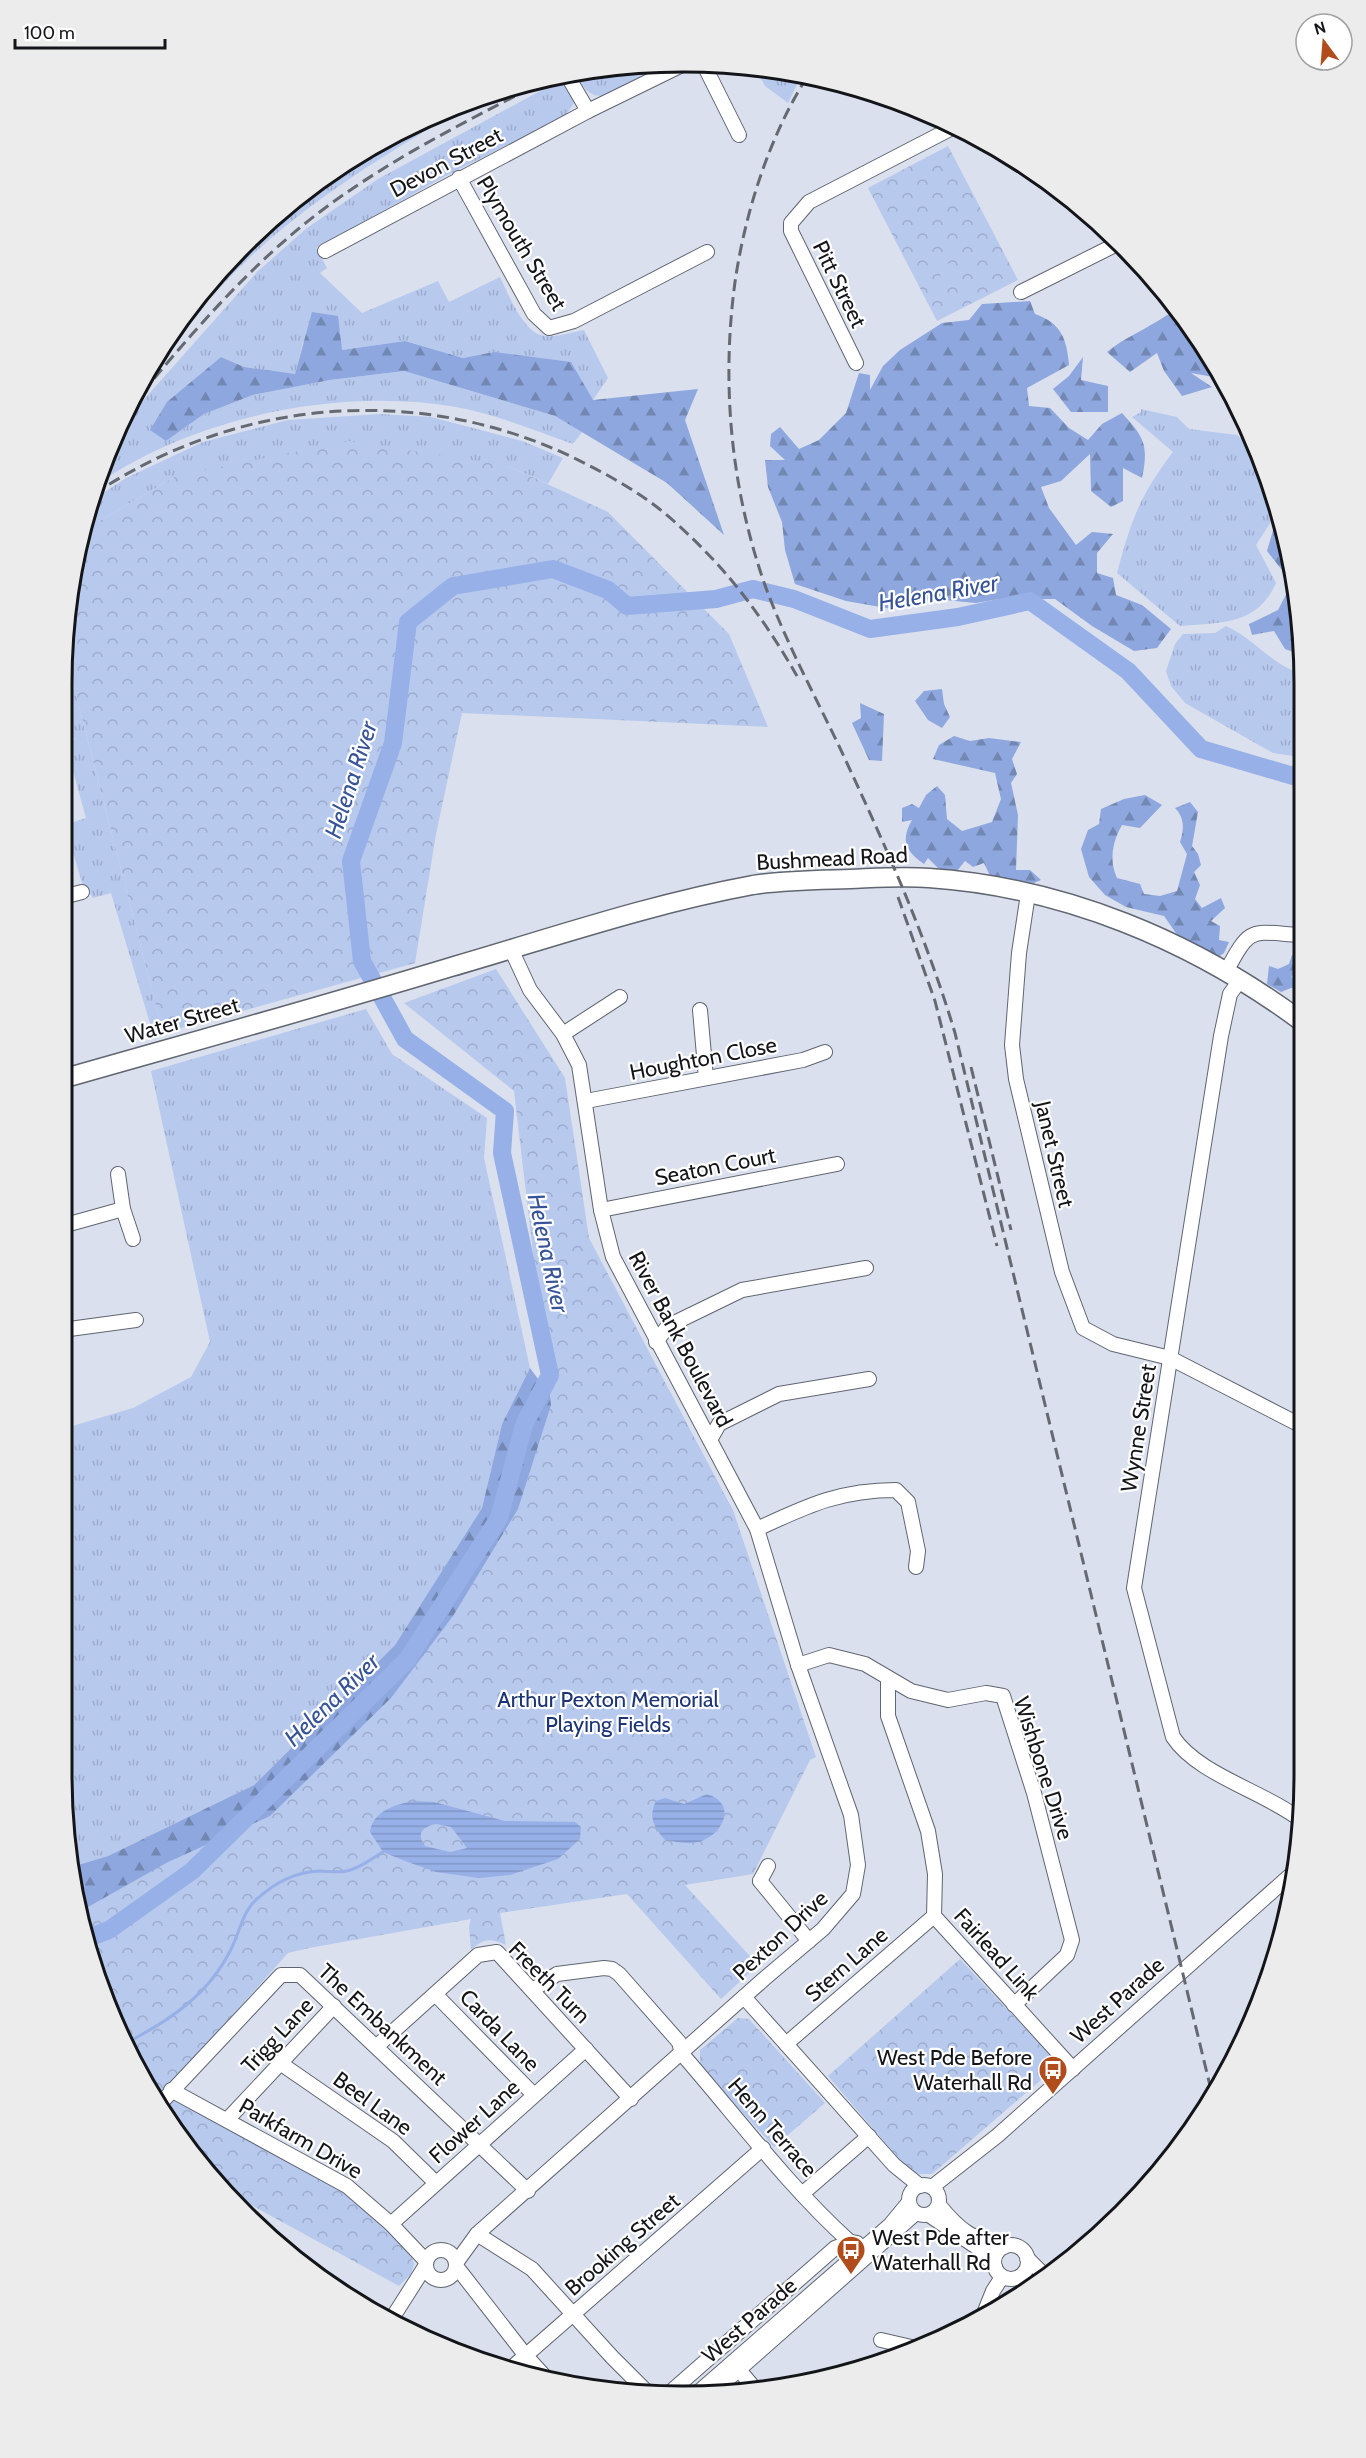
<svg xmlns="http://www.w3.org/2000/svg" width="1366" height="2458" viewBox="0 0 1366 2458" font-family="Cabin,sans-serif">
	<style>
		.grass { fill: url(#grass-tufts) }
		.forest { fill: url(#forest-firs) }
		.park { fill: url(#park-crowns) }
		.garden { fill: #b8c9ee }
		.water { fill: url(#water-rules); fill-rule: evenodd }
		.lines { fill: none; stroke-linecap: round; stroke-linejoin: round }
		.stream { stroke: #97b0e8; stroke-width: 3 }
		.river { stroke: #97b0e8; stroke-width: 18 }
		.minor-casing { stroke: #606570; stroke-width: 16 }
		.major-casing { stroke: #606570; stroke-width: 21 }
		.minor { stroke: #fff; stroke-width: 14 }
		.major { stroke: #fff; stroke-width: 18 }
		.rail { stroke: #656971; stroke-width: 3; stroke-dasharray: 12 6; stroke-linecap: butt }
		.labels { text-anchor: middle; stroke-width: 4.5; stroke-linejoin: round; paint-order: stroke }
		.street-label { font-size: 22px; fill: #131519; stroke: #fff }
		.park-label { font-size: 22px; fill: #1c3475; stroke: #fff }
		.poi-label { font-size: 22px; fill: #131519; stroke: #fff; text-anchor: end }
		.water-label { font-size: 24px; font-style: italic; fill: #385498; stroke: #fff }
		.rim { fill: none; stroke: #131519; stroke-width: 3 }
	</style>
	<defs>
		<pattern id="grass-tufts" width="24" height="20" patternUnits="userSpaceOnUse" patternTransform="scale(1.5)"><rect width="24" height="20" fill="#b8c9ee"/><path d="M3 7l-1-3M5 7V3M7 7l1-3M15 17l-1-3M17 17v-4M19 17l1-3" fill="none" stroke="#9daccc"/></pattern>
		<pattern id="forest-firs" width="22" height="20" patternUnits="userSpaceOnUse" patternTransform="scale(1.5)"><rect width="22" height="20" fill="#8ea7de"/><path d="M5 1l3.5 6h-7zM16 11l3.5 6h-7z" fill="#7387b3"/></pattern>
		<pattern id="park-crowns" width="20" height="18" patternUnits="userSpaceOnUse" patternTransform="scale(1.5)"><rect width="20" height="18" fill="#b8c9ee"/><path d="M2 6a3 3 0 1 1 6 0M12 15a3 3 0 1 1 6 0" fill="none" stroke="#9daccc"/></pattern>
		<pattern id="water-rules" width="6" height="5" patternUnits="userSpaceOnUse" patternTransform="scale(1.5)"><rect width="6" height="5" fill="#97b0e8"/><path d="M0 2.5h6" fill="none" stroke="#8196c6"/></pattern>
	</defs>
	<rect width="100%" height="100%" fill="#dae0ed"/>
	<g class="grass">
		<path d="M642 63 667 64 602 96C587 96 582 85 576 74Z"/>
		<polygon points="754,66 801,76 788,103 765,86"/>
		<path d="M564 78 574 103 566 115 444 177 316 248 327 268 320 273 362 313 438 281 449 302 500 277C508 293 522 330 541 335 553 339 571 332 584 330L608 378 593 400 494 352 463 358 405 341 342 350 303 342 295 375 244 367 221 357 166 441 204 414 253 395 330 380 404 371 555 416 582 432 573 444C535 431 496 414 456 407 340 387 197 416 99 483L124 422 257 272 307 228 378 179Z"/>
		<polygon points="457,107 411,132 384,140 408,126"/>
		<path d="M424 132C370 164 318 198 270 239 223 280 183 328 143 376L190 314 231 272 266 226 304 190 363 154 388 147Z"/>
		<path d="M1141 409 1177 417 1189 429 1237 435 1248 445 1252 462 1263 466 1271 483 1278 511 1256 545 1276 583C1257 626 1220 622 1180 626L1117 573C1132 518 1139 497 1173 452L1132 417 1141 412Z"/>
		<polygon points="380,414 431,417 522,441 563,458 548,484 508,466 176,476 81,532 91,501 126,478 203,442 288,420"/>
		<path d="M1226 626C1253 638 1270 663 1299 673L1300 757 1273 753 1185 703 1171 686 1166 671 1175 644 1183 634 1215 633Z"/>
		<polygon points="63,644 163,1033 155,1040 111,893 93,898 82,883 65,825 86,818 65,742 74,740 63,702"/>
		<polygon points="366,1009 392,1054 487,1118 484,1158 530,1368 502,1424 482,1508 395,1645 254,1785 108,1856 70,1867 62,1775 62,1429 133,1408 191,1377 210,1342 151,1071"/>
	</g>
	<g class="forest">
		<path d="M1030 301 1035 314C1061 323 1067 339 1069 365L1027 388 1029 406 1050 408 1069 428 1088 440 1102 424 1122 413C1144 437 1149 445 1142 478L1123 468V501L1111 507 1091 491 1090 454 1061 481 1041 487 1049 508 1076 545 1092 532 1113 534 1097 553V573L1113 578 1116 595 1142 605 1171 629 1157 648 1134 651 1092 626 1055 599H999L976 603 934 599 892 609 846 601 795 584 785 550 782 522 768 487 765 460H785L770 446 771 434 780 427 799 449 819 440 846 413 859 373 870 375V390L883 366 900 350 942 323 969 320 982 304Z"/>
		<polygon points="312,312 338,316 342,350 405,341 463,358 494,352 571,362 593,400 698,389 685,420 724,535 667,483 555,416 404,371 330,380 253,395 204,414 166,441 150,430 167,402 221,357 244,367 295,374"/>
		<path d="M1167 315H1180L1200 337 1219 378 1191 373 1212 387 1182 396 1164 371 1157 353 1130 372 1107 352C1125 337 1147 329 1167 315Z"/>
		<polygon points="1083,357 1081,380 1108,386 1108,412 1071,412 1053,389 1069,376"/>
		<polygon points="1278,513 1299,602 1299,654 1285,649 1274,631 1252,635 1249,624 1278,610 1292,583 1267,551"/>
		<polygon points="942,689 944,704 950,717 942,728 928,720 915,701 924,691"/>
		<polygon points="860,703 884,714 882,761 869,760 852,723 861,718"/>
		<path d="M954 736 970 741 989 738 1021 742 1012 759 1017 774 1011 783 1018 815 1016 870H1030L1041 880 1029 885 991 878 984 863 973 867 965 861 957 871H941L928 858 924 864C906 852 900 840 912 820L902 822V808L912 804 919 808 926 795 937 786 945 795 947 819 962 831 992 822 1001 799 995 773 933 759 939 745Z"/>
		<path d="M1145 795 1162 805 1140 828 1122 825C1112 842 1109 861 1117 878L1140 884 1144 894 1160 896 1177 891 1187 854 1180 842C1184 830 1185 818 1175 808L1190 802 1198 812 1192 846 1198 854 1201 865 1194 872 1200 885 1195 899 1202 908 1221 898 1225 908 1211 921 1220 926 1219 940 1229 942 1224 953 1217 958 1178 936 1164 916 1126 907 1105 895 1089 877 1081 849 1088 830 1099 824 1101 809 1124 799Z"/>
		<polygon points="1300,954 1300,964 1291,978 1300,974 1300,989 1291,988 1281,992 1267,984 1269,966 1278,969 1289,964 1292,955"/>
		<polygon points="656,1366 734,1513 702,1516 550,1606 89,1956 73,1896 71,1867 108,1856 254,1785 395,1645 482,1508 502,1424 530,1368 563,1413"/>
	</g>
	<g class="park">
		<polygon points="948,146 1018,280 937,321 868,188"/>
		<polygon points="349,441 508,466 608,512 729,634 768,727 462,713 436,834 415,963 163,1033 63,644 81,532 176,476"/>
		<path d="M496 969 565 1078 589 1238 734 1513 816 1757 810 1760 753 1874 685 1885 758 1965 721 1999 627 1894 500 1913 506 1945C490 1938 484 1938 471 1950L469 1926 471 1919 309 1948 288 1953 155 2102 145 2085 95 1975 76 1904 88 1907 168 1862 270 1816 391 1698 453 1616 518 1509 551 1405 514 1091 404 1003Z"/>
		<polygon points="960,1959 1051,2056 1051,2069 1041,2080 932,2174 915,2174 905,2166 828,2076"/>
		<polygon points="738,2018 749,2019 825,2103 774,2147 700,2066 700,2050"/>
		<polygon points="173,2101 182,2101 352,2196 410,2251 414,2264 411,2274 399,2286 224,2190 190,2154 161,2110"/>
	</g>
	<polygon class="garden" points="954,262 958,276 942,281 938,267"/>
	<g class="water">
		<path d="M707 1794C737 1804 724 1832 702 1841 690 1845 677 1842 665 1840 654 1827 648 1817 656 1801L665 1798 684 1804Z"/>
		<path d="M415 1801 434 1802 505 1821 575 1822 581 1827 580 1839 558 1859 510 1875 479 1878 436 1872 405 1861 383 1852 370 1832C373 1810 397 1804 415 1801ZM436 1824 451 1827 467 1848 450 1852 425 1846C416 1833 422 1827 436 1824Z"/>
	</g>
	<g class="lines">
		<path class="stream" d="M126 2043C169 2021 208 1995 230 1951 240 1933 242 1911 258 1898 276 1882 295 1872 319 1871 328 1871 338 1873 347 1871 361 1868 371 1859 383 1852"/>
		<polyline class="river" points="85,1939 109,1930 192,1871 407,1660 499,1518 524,1425 550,1375 502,1153 505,1111 405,1039 362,961 351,861 393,743 408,622 453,586 553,569 608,590 627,606 716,599 753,589 794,599 870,629 958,617 1030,601 1128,671 1201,749 1300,778"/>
		<g class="minor-casing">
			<g id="minor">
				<polyline points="704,65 739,135"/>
				<polyline points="567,75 588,111"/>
				<polyline points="459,178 534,314 549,328 574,321 707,252"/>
				<polyline points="325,251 588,111 684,64"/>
				<polyline points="1021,292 1117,244"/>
				<polyline points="856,363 791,231 791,223 809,202 954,127"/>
				<polyline points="1028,894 1019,953 1012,1045 1016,1079 1062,1272 1083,1328 1113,1344 1170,1358 1302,1426"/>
				<polyline points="63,897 82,892"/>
				<path d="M511 949 530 990 563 1034 579 1065 601 1210 613 1257 757 1529C807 1506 839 1490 896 1490L908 1502 918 1551 916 1567"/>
				<path d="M1227 970C1251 925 1251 932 1300 935"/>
				<path d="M1241 979 1230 994 1221 1036 1134 1588 1173 1737C1198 1775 1266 1792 1302 1821"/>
				<polyline points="700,1010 706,1078"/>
				<polyline points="563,1034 620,997"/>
				<polyline points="586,1101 803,1060 825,1052"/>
				<polyline points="118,1174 123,1209 133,1239"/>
				<polyline points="601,1210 837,1164"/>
				<polyline points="62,1226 123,1209"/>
				<polyline points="62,1330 136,1320"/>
				<polyline points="656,1342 668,1326 742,1290 866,1268"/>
				<polyline points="710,1440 719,1424 779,1394 869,1379"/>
				<polyline points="798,1665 829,1655 865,1664 911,1691 948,1700 986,1693 1003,1696 1034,1793 1072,1940 1067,1955 1014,2005"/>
				<polyline points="888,1678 888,1716 928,1831 935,1874 934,1916 1073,2069"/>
				<polyline points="760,1881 809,1941"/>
				<polyline points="760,1881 768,1866"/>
				<path d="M534 1989 557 1974 604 1968 612 1969 619 1974 679 2042 682 2054C737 2117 788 2186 850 2242"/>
				<polyline points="435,1994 534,2095"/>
				<polyline points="744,1997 894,2165 920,2186"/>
				<polyline points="786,2044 934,1916"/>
				<polyline points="377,2046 478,1955 497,1952 631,2099"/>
				<polyline points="280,2063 393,2141 436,2183"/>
				<polyline points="171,2090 347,2186 391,2224 426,2261"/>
				<polyline points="158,2106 281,1975 300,1975 528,2191"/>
				<polyline points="227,2120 334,2006"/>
				<circle cx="924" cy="2200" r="15"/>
				<polyline points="932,2187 997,2136 1294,1872"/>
				<polyline points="802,2194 869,2136"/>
				<path d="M939 2205C962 2233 969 2236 1004 2247"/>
				<polyline points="929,2215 981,2250 995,2267"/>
				<polyline points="391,2224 586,2049"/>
				<polyline points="477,2234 532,2269 612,2357 650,2395"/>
				<circle cx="1011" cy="2262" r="17"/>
				<circle cx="441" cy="2265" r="15"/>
				<polyline points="1027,2258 1047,2278"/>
				<polyline points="456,2263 477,2234 764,1979 823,1929 853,1894 858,1865 851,1815 798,1665 757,1529"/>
				<polyline points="456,2266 526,2356 548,2380"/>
				<polyline points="983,2316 993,2291 1002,2277"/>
				<polyline points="391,2320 426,2265"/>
				<polyline points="881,2340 920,2349"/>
				<polyline points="734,2364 756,2390"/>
				<polyline points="508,2371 763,2148"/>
				<polyline points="667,2395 835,2248 850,2242 857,2243"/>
				<polyline points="695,2395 890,2225 909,2202"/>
				<polyline points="710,2395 916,2213"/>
			</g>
		</g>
		<g class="major-casing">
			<path id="major" d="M62 1079C192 1042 322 1006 451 967 551 938 650 904 753 885 784 880 818 880 850 879 876 878 903 876 929 878 1064 887 1193 941 1301 1021"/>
		</g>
		<use href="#minor" class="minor"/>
		<use href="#major" class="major"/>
		<g class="rail">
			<path d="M807 77C769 137 745 213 735 282 721 385 731 490 766 588 786 642 814 694 839 746 883 840 925 933 955 1033L1213 2098"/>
			<path d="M131 406C190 335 251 263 325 208 395 156 473 118 550 78"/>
			<path d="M94 494C237 399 414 383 570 456 607 474 646 495 677 524 728 570 763 617 797 676"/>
			<polyline points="898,897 935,1001 997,1246"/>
			<polyline points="971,1067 1011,1230"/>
		</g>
	</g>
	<defs>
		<g id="bus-pin" transform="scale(1.5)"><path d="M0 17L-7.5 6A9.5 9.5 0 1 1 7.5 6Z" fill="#b14c1c" stroke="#fff"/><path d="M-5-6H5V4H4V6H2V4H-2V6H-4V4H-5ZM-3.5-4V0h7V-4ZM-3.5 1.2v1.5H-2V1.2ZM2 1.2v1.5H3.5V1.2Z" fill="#fff"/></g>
	</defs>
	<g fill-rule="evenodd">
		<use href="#bus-pin" x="1053" y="2070"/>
		<use href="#bus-pin" x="851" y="2250"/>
	</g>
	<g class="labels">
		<g class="street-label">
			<text transform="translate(446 162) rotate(-28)" y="8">Devon Street</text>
			<text transform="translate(522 243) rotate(59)" y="8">Plymouth Street</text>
			<text transform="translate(840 284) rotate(64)" y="8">Pitt Street</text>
			<text transform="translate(832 858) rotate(-3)" y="8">Bushmead Road</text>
			<text transform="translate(182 1020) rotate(-16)" y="8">Water Street</text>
			<text transform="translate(703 1058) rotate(-11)" y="8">Houghton Close</text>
			<text transform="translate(1055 1154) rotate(77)" y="8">Janet Street</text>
			<text transform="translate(715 1166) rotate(-11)" y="8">Seaton Court</text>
			<text transform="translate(681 1339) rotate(62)" y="8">River Bank Boulevard</text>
			<text transform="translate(1138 1428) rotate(-81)" y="8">Wynne Street</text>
			<text transform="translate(1044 1768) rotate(72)" y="8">Wishbone Drive</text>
			<text transform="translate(780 1935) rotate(-43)" y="8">Pexton Drive</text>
			<text transform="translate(997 1954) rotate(48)" y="8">Fairlead Link</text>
			<text transform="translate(846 1964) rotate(-41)" y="8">Stern Lane</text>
			<text transform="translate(550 1982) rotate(45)" y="8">Freeth Turn</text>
			<text transform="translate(1117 2000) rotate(-42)" y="8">West Parade</text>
			<text transform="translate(383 2024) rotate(43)" y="8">The Embankment</text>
			<text transform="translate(500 2030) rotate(46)" y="8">Carda Lane</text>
			<text transform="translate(277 2035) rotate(-47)" y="8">Trigg Lane</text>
			<text transform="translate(373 2103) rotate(36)" y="8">Beel Lane</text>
			<text transform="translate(474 2121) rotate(-42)" y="8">Flower Lane</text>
			<text transform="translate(773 2127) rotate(49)" y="8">Henn Terrace</text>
			<text transform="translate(301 2138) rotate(30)" y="8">Parkfarm Drive</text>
			<text transform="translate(622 2244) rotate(-41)" y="8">Brooking Street</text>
			<text transform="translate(749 2320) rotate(-41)" y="8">West Parade</text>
		</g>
		<g class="park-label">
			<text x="608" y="1707">Arthur Pexton Memorial<tspan x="608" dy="25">Playing Fields</tspan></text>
		</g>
		<g class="poi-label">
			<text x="1032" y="2065">West Pde Before<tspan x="1032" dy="25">Waterhall Rd</tspan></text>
			<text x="872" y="2245" text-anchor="start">West Pde after<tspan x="872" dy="25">Waterhall Rd</tspan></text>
		</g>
		<g class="water-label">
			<text transform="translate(938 593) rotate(-10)" y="8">Helena River</text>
			<text transform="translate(351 780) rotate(-72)" y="8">Helena River</text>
			<text transform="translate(548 1253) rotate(78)" y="8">Helena River</text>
			<text transform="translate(332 1700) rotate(-44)" y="8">Helena River</text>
		</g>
	</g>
	<path d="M0 0H1366V2458H0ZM683 72H683A611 611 0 0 1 1294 683V1775A611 611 0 0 1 683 2386H683A611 611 0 0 1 72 1775V683A611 611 0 0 1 683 72Z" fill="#ececed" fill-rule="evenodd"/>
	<path class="rim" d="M683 72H683A611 611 0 0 1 1294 683V1775A611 611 0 0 1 683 2386H683A611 611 0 0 1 72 1775V683A611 611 0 0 1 683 72Z"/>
	<g transform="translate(1324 42) rotate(344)"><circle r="28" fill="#ffffff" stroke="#a1a1a3" stroke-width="1.5"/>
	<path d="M0-4.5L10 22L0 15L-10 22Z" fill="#b14c1c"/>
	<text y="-9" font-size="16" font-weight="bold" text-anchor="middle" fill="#131519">N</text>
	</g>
	<path d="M15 39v9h150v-9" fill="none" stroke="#131519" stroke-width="3"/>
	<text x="24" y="39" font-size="18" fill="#131519" stroke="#ffffff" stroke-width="4.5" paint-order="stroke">100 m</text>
</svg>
